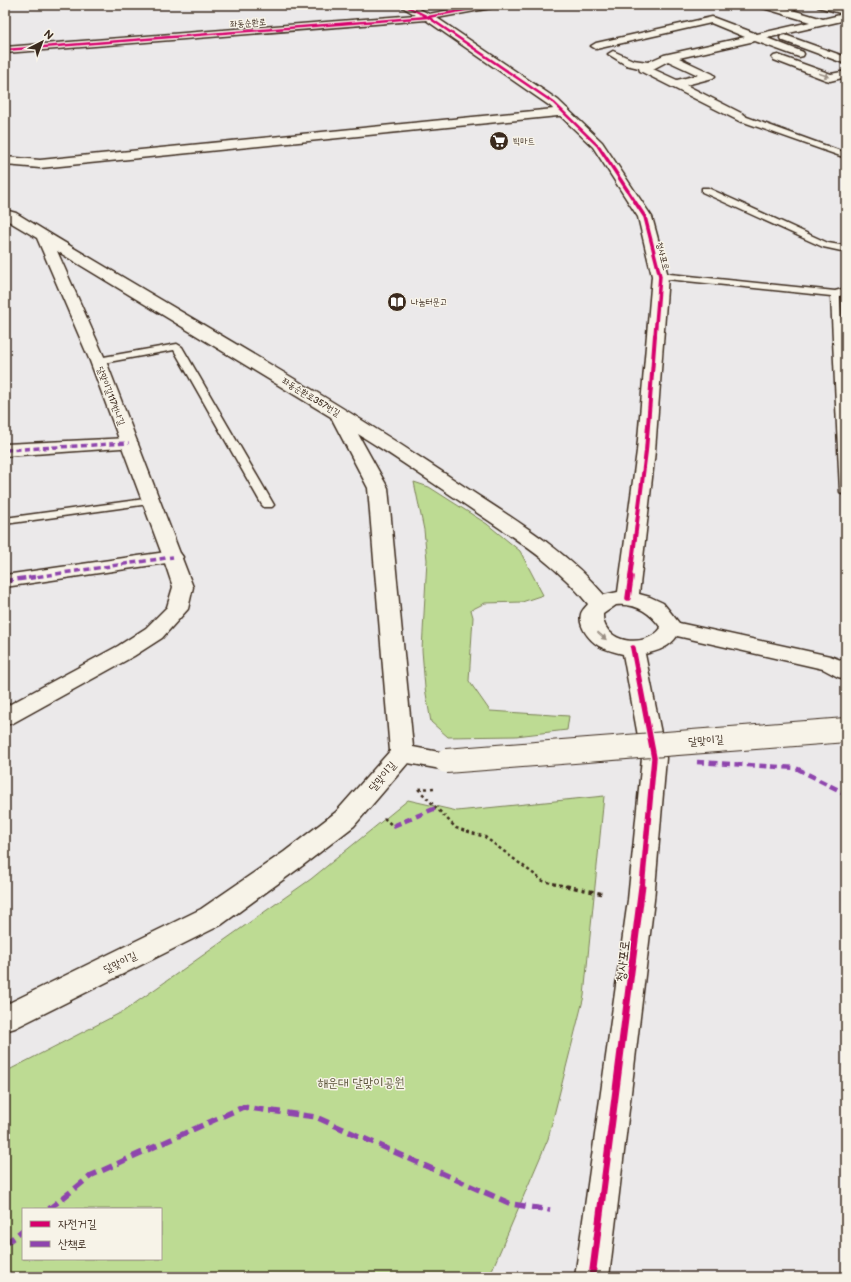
<svg xmlns="http://www.w3.org/2000/svg" width="851" height="1282" viewBox="0 0 851 1282" font-family="'Balsamiq Sans','Poor Story',sans-serif">
	<style>
		.green { fill: #bddb93; stroke: #7c8258; fill-rule: evenodd }
		.lines { fill: none; stroke-linecap: round; stroke-linejoin: round }
		.lane-casing { stroke: #3b2a1e; stroke-width: 3 }
		.street-casing { stroke: #3b2a1e; stroke-width: 3 }
		.secondary-casing { stroke: #3b2a1e; stroke-width: 3 }
		.path-far1 { stroke: #3b2a1e; stroke-width: 2.5; stroke-dasharray: 3 3; stroke-linecap: butt }
		.path { stroke: #3b2a1e; stroke-width: 3.5; stroke-dasharray: 4 4; stroke-linecap: butt }
		.lane { fill: #f7f3e8; fill-rule: evenodd }
		.street { fill: #f7f3e8; fill-rule: evenodd }
		.secondary { fill: #f7f3e8; fill-rule: evenodd }
		.secondary-bridge-casing { stroke: #3b2a1e; stroke-width: 26; stroke-linecap: butt }
		.secondary-bridge { stroke: #f7f3e8; stroke-width: 24 }
		.quiet-far2 { stroke: #8e44ad; stroke-width: 3.5; stroke-dasharray: 6 3.5; stroke-linecap: butt }
		.quiet-far1 { stroke: #8e44ad; stroke-width: 4.5; stroke-dasharray: 8 4.5; stroke-linecap: butt }
		.quiet { stroke: #8e44ad; stroke-width: 5.5; stroke-dasharray: 11 5.5; stroke-linecap: butt }
		.cycleway-far4-casing { stroke: #f7f3e8; stroke-width: 4 }
		.cycleway-far3-casing { stroke: #f7f3e8; stroke-width: 5 }
		.cycleway-far2-casing { stroke: #f7f3e8; stroke-width: 6 }
		.cycleway-far1-casing { stroke: #f7f3e8; stroke-width: 8 }
		.cycleway-casing { stroke: #f7f3e8; stroke-width: 10 }
		.cycleway-far4 { stroke: #d6006c; stroke-width: 2.5 }
		.cycleway-far3 { stroke: #d6006c; stroke-width: 3.5 }
		.cycleway-far2 { stroke: #d6006c; stroke-width: 4 }
		.cycleway-far1 { stroke: #d6006c; stroke-width: 5.5 }
		.cycleway { stroke: #d6006c; stroke-width: 7 }
		.oneway { fill: #998e83 }
		.labels { text-anchor: middle; stroke-width: 3; stroke-linejoin: round; paint-order: stroke }
		.far-street-label { font-size: 9px; fill: #3b2a1e; stroke: #f7f3e8 }
		.far-poi-label { font-size: 9px; fill: #3b2a1e; stroke: #f7f3e8; text-anchor: start }
		.street-label { font-size: 11px; fill: #3b2a1e; stroke: #f7f3e8 }
		.near-street-label { font-size: 13px; fill: #3b2a1e; stroke: #f7f3e8 }
		.near-park-label { font-size: 13px; fill: #5c563b; stroke: #f7f3e8 }
	</style>
	<rect width="100%" height="100%" fill="#ebe9ea"/>
	<filter id="ink" filterUnits="userSpaceOnUse"><feTurbulence type="fractalNoise" baseFrequency=".025" numOctaves="2"/><feDisplacementMap in="SourceGraphic" scale="8" xChannelSelector="R" yChannelSelector="G"/><feConvolveMatrix kernelMatrix="1 2 1 2 8 2 1 2 1" color-interpolation-filters="sRGB"/></filter>
	<g filter="url(#ink)">
		<g class="green">
			<polygon points="414,482 429,487 487,524 520,551 543,595 522,602 485,603 471,610 473,617 469,681 490,711 569,716 567,730 516,736 448,737 431,722 425,688 422,650 427,560 424,530"/>
			<path d="M604 796 584 996 548 1139 489 1277H5V1072L124 1011 311 879 408 800 457 811ZM23 1209H161V1259H23Z"/>
		</g>
		<g class="lines">
			<g class="lane-casing">
				<g id="lane">
					<polygon points="738,116 744,116 846,153 846,158 738,120"/>
					<polygon points="702,188 708,188 828,243 846,246 846,252 823,247 702,192"/>
					<polygon points="660,273 835,291 846,288 846,294 840,296 846,399 846,495 842,494 840,492 831,296 657,278 656,276"/>
					<polygon points="177,344 182,347 274,505 272,507 264,507 262,505 174,350 98,364 93,361 98,358"/>
					<polygon points="152,498 156,499 158,501 156,503 5,524 5,518"/>
				</g>
			</g>
			<g class="street-casing">
				<g id="street">
					<path d="M759 5H775L823 19 844 14 818 7 817 5H833L846 9V20L767 38 803 52 804 54 803 56 799 57 755 41 679 58 713 74 715 76 713 78 686 85 745 115 747 118 745 121 741 122 640 71 639 68 626 65 608 54 613 51 633 60 648 62 664 55 745 37 711 23 596 49 591 46 596 43 712 17 757 34 810 22 760 7ZM668 61 698 75 677 80 653 69Z"/>
					<polygon points="785,35 846,57 846,64 781,40 780,38 781,36"/>
					<polygon points="778,55 831,74 846,71 846,77 830,81 826,80 774,60 772,58 774,56"/>
					<polygon points="564,108 568,109 570,112 568,115 40,168 5,165 5,157 40,160"/>
					<polygon points="129,438 135,439 138,443 135,447 5,456 5,444"/>
					<polygon points="173,551 180,553 183,557 180,561 5,587 5,575"/>
				</g>
			</g>
			<g class="secondary-casing">
				<path id="secondary" d="M399 5H412L429 14 475 5H496L491 8 437 18 558 100 602 142 652 217 668 276 655 451 639 594 650 597 663 603 679 623 830 656 846 662V679L838 677 823 669 677 636C670 647 658 651 645 654L666 758 654 900 609 1277H575L628 900 642 758 623 654C615 652 606 650 599 646 589 640 578 626 581 614 582 610 586 607 588 604 556 564 514 538 473 510 434 484 397 458 358 434L388 488 413 747 455 755 458 761 455 767 446 770 408 763 354 826 302 866 221 925 15 1028 5 1031V1005L201 909 284 852 336 812 390 751 368 488 331 417 57 251 106 361 193 587 188 609 162 638 134 656 13 723 5 725V707L118 646 146 628 167 607 173 587 163 557 90 361 37 238 5 219V210L16 213C159 301 307 382 447 475 501 512 561 544 604 595L618 592 637 451 652 276 638 217 593 147 550 106 426 20 5 53V47L416 15ZM616 605C636 603 650 612 661 628 646 649 602 644 603 614Z"/>
			</g>
			<g class="path-far1">
				<polyline points="418,789 456,828 485,837 543,881 570,887"/>
				<polyline points="419,789 434,788"/>
				<polyline points="384,818 393,826"/>
			</g>
			<polyline class="path" points="566,886 604,894"/>
			<use href="#lane" class="lane"/>
			<use href="#street" class="street"/>
			<use href="#secondary" class="secondary"/>
			<g class="secondary-bridge-casing">
				<polyline id="secondary-bridge" points="446,761 846,730"/>
			</g>
			<use href="#secondary-bridge" class="secondary-bridge"/>
			<g class="quiet-far2">
				<polyline points="5,450 129,443"/>
				<polyline points="28,578 173,557"/>
			</g>
			<g class="quiet-far1">
				<polyline points="5,581 35,577"/>
				<polyline points="697,762 796,768 846,794"/>
				<polyline points="393,826 436,808"/>
			</g>
			<g class="quiet">
				<polyline points="49,1209 92,1175 243,1107 316,1117 511,1204 550,1210"/>
				<polyline points="5,1244 23,1230"/>
			</g>
			<g class="cycleway-far4-casing">
				<g id="cycleway-far4">
					<polyline points="404,5 428,17 554,103 600,148"/>
					<polyline points="5,50 428,17 491,5"/>
				</g>
			</g>
			<g class="cycleway-far3-casing">
				<polyline id="cycleway-far3" points="599,147 645,217 660,276 655,336"/>
			</g>
			<g class="cycleway-far2-casing">
				<polyline id="cycleway-far2" points="630,578 646,451 655,335"/>
			</g>
			<g class="cycleway-far1-casing">
				<g id="cycleway-far1">
					<polyline points="628,598 631,577"/>
					<polyline points="633,648 654,758 642,887"/>
				</g>
			</g>
			<g class="cycleway-casing">
				<polyline id="cycleway" points="592,1277 642,886"/>
			</g>
			<use href="#cycleway-far4" class="cycleway-far4"/>
			<use href="#cycleway-far3" class="cycleway-far3"/>
			<use href="#cycleway-far2" class="cycleway-far2"/>
			<use href="#cycleway-far1" class="cycleway-far1"/>
			<use href="#cycleway" class="cycleway"/>
		</g>
		<defs><path id="oneway-solid" d="M-6-.8H1V-3.2L6.5 0L1 3.2V.8H-6Z"/></defs>
		<g class="oneway">
			<use href="#oneway-solid" transform="translate(824 75) rotate(18)"/>
			<use href="#oneway-solid" transform="translate(602 636) rotate(42)"/>
		</g>
	</g>
	<defs>
		<g id="supermarket-disc" transform="scale(1)"><circle r="9.5" fill="#3b2a1e" stroke="#f7f3e8"/><path d="M-6-5.5h2.5l.6 2H6L4.5 2H-2.5L-4.4-4H-6ZM-1.5 3.2a1.3 1.3 0 1 0 .1 0ZM3 3.2a1.3 1.3 0 1 0 .1 0Z" fill="#fff"/></g>
		<g id="library-disc" transform="scale(1)"><circle r="9.5" fill="#3b2a1e" stroke="#f7f3e8"/><path d="M-6-4Q-3-5.5-.7-3.5V5Q-3 3-6 4ZM6-4Q3-5.5 .7-3.5V5Q3 3 6 4Z" fill="#fff"/></g>
	</defs>
	<g fill-rule="evenodd">
		<use href="#supermarket-disc" x="499" y="141"/>
		<use href="#library-disc" x="397" y="302"/>
	</g>
	<g class="labels">
		<g class="far-street-label">
			<text transform="translate(248 23) rotate(-4)" y="3">좌동순환로</text>
			<text transform="translate(663 256) rotate(76)" y="3">청사포로</text>
			<text transform="translate(111 396) rotate(69)" y="3">달맞이길117번나길</text>
			<text transform="translate(311 397) rotate(31)" y="3">좌동순환로357번길</text>
		</g>
		<g class="far-poi-label">
			<text x="513" y="144">빅마트</text>
			<text x="411" y="305">나눔터문고</text>
		</g>
		<g class="street-label">
			<text transform="translate(706 740) rotate(-4)" y="4">달맞이길</text>
			<text transform="translate(382 776) rotate(-49)" y="4">달맞이길</text>
			<text transform="translate(120 962) rotate(-26)" y="4">달맞이길</text>
		</g>
		<g class="near-street-label">
			<text transform="translate(622 961) rotate(-83)" y="5">청사포로</text>
		</g>
		<g class="near-park-label">
			<text x="361" y="1087">해운대 달맞이공원</text>
		</g>
	</g>
	<rect width="851" height="1282" fill="none" stroke="#f7f3e8" stroke-width="20"/>
	<rect x="10" y="10" width="831" height="1262" fill="none" stroke="#3b2a1e" stroke-width="1.5" filter="url(#ink)"/>
	<rect x="22" y="1208" width="140" height="52" fill="#f7f3e8" stroke="#aca397"/>
	<rect x="30" y="1221" width="20" height="6" fill="#d6006c" stroke="#aca397"/>
	<text x="58" y="1228" font-size="12" fill="#3b2a1e">자전거길</text>
	<rect x="30" y="1241" width="20" height="6" fill="#8e44ad" stroke="#aca397"/>
	<text x="58" y="1248" font-size="12" fill="#3b2a1e">산책로</text>
	<g transform="translate(42 42) rotate(42)" stroke="#f7f3e8" stroke-width="3" paint-order="stroke">
	<path d="M0-3L7 15L0 10L-7 15Z" fill="#3b2a1e"/>
	<text y="-6" font-size="11" font-weight="bold" text-anchor="middle" fill="#3b2a1e">N</text>
	</g>
</svg>
